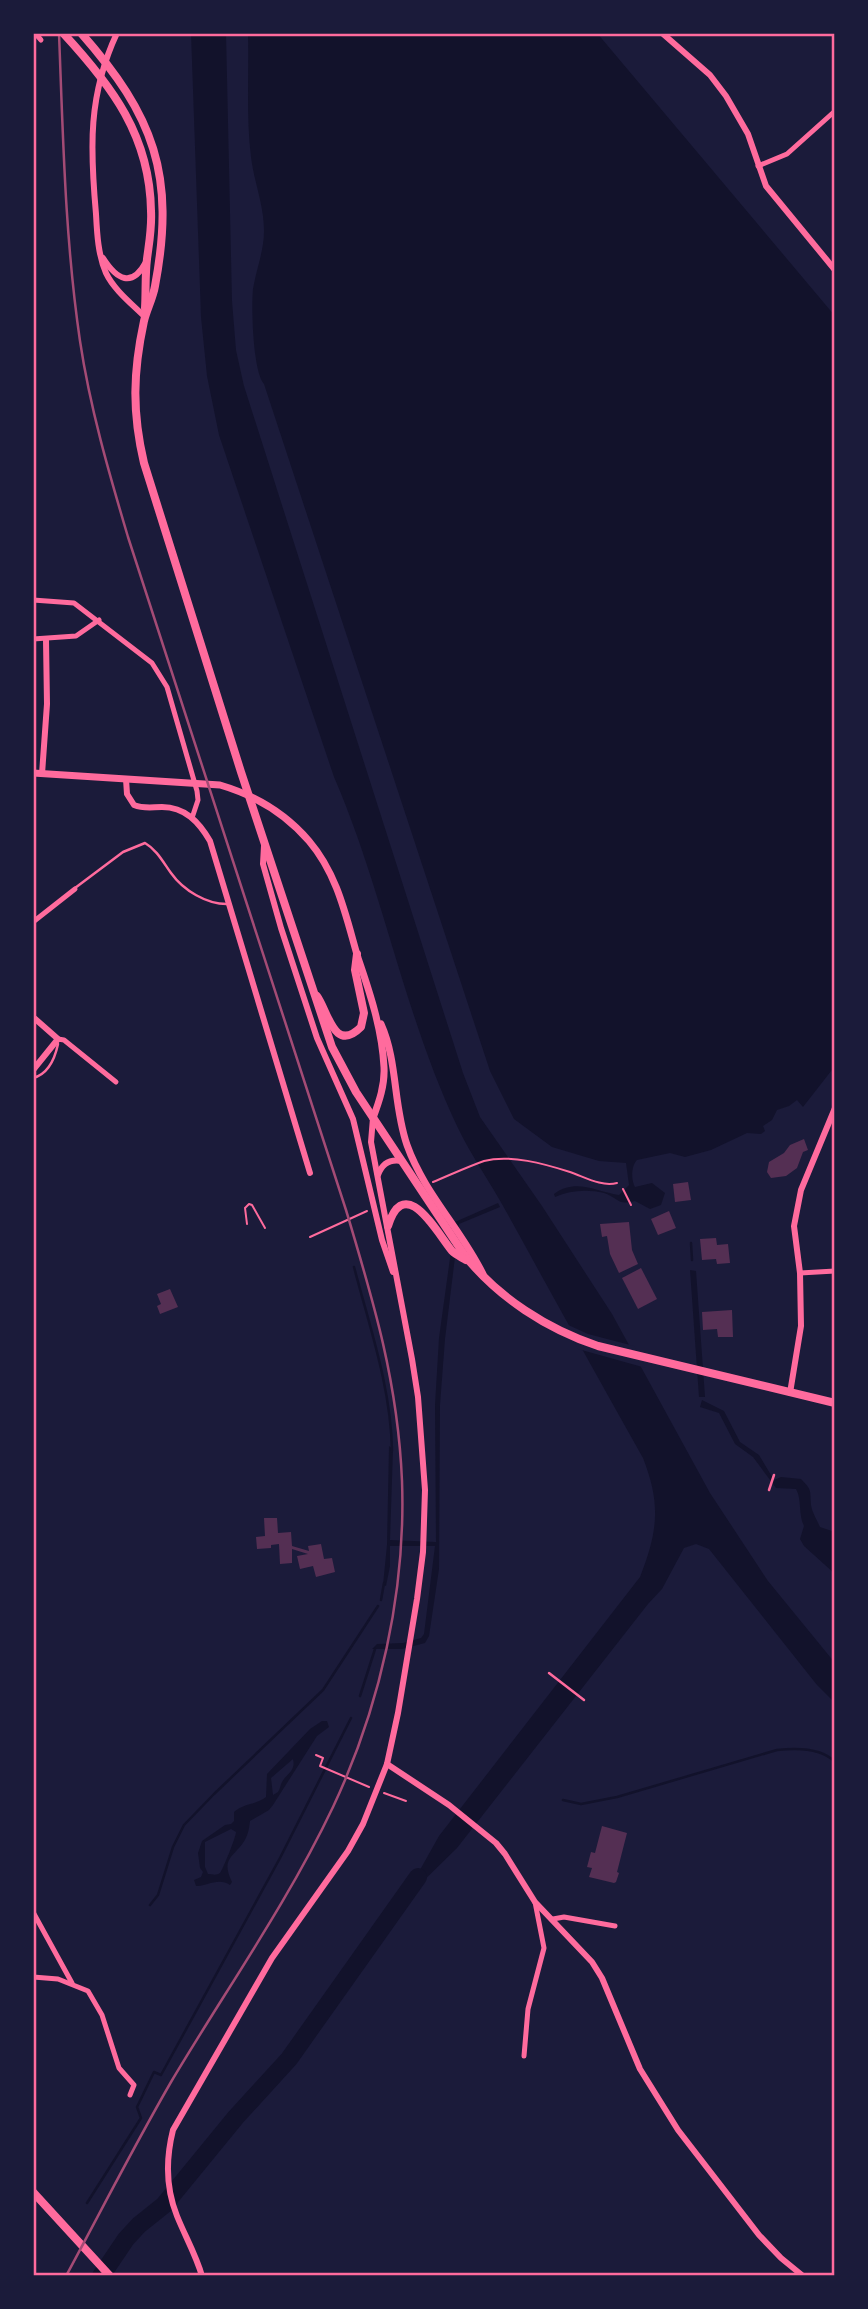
<svg xmlns="http://www.w3.org/2000/svg" width="868" height="2309" viewBox="0 0 868 2309" font-family="'Fira Sans',sans-serif">
	<style>
		.water { fill: #12122b; fill-rule: evenodd }
		.pier { fill: #1b1b3a }
		.lines { fill: none; stroke-linecap: round; stroke-linejoin: round }
		.stream { stroke: #12122b; stroke-width: 2.5 }
		.river { stroke: #12122b; stroke-width: 18 }
		.building { fill: #542f53 }
		.path { stroke: #ff6b9d; stroke-width: 2 }
		.service { stroke: #ff6b9d; stroke-width: 2.5 }
		.minor { stroke: #ff6b9d; stroke-width: 5 }
		.tertiary { stroke: #ff6b9d; stroke-width: 6 }
		.secondary { stroke: #ff6b9d; stroke-width: 7 }
		.primary { stroke: #ff6b9d; stroke-width: 8 }
		.rail { stroke: #a44b75; stroke-width: 2.5 }
		.neatline { fill: none; stroke: #ff6b9d; stroke-width: 2.5 }
	</style>
	<rect width="100%" height="100%" fill="#1b1b3a"/>
	<g class="water">
		<path d="M191 33H226L232 301 236 350 244 386 463 1073 480 1117 542 1206 612 1314 710 1493 768 1581 835 1663V1703L817 1685 709 1549 696 1544 684 1548 662 1589 648 1604 457 1848 407 1897 403 1894 416 1877 439 1836 640 1577C658 1531 661 1504 643 1458 597 1376 552 1295 507 1213 491 1183 471 1156 457 1126 404 1014 383 890 334 777L219 435 207 376 201 317Z"/>
		<path d="M248 33H597L835 316V1066L803 1107 797 1100 789 1106 777 1110 772 1120 763 1126 765 1131 761 1134 747 1133 711 1150 685 1157 670 1153 637 1160C631 1166 631 1180 635 1187L652 1183 665 1193 661 1205 650 1209 635 1201C617 1206 619 1198 604 1193 588 1189 570 1190 555 1197L554 1194C575 1178 595 1191 619 1195L629 1185 626 1163 599 1161 552 1147 514 1119 490 1071 264 384C253 372 251 308 253 289 256 270 264 251 264 231 264 205 254 182 251 157 246 117 249 74 248 33Z"/>
		<polygon points="498,1203 500,1207 459,1224 445,1339 440,1405 439,1569 429,1636 425,1643 402,1649 372,1649 377,1644 403,1643 421,1638 424,1634 435,1546 390,1546 390,1566 386,1586 383,1585 387,1545 389,1446 393,1449 390,1540 436,1542 435,1405 439,1338 455,1222"/>
		<polygon points="690,1270 696,1271 705,1397 699,1397"/>
		<path d="M702 1400 724 1411 740 1442 759 1455 774 1480 781 1477 801 1479C812 1490 810 1490 811 1505 812 1512 817 1520 820 1527L835 1532V1574L804 1546 800 1539 804 1526C798 1514 802 1499 796 1489L776 1488 753 1457 735 1444 719 1413 700 1407Z"/>
		<path d="M322 1721H327L329 1727 317 1736 273 1805 269 1810 250 1821C249 1829 248 1836 243 1843 232 1858 221 1859 232 1882L230 1885C219 1877 207 1886 196 1886L194 1880 201 1877 203 1872 200 1868 198 1853 202 1841 225 1825 231 1824 234 1821V1812C244 1803 256 1805 266 1797L267 1774 310 1729ZM293 1759C296 1771 287 1773 282 1782 280 1786 280 1789 278 1792L273 1795 271 1778ZM231 1829 236 1832C236 1837 223 1869 220 1873 216 1876 212 1874 208 1874L205 1867V1842Z"/>
	</g>
	<polygon class="pier" points="564,1323 588,1334 634,1346 646,1368 578,1349"/>
	<g class="lines">
		<g class="stream">
			<polyline points="691,1243 692,1260"/>
			<path d="M354 1267C370 1328 391 1388 392 1451"/>
			<polyline points="381,1600 384,1583"/>
			<polyline points="360,1696 375,1649"/>
			<path d="M563 1800 581 1804 617 1797 777 1750C795 1748 821 1747 835 1762"/>
			<polyline points="150,1905 158,1895 173,1847 184,1825 214,1794 323,1690 378,1606"/>
			<polyline points="87,2203 141,2118 137,2107 154,2072 161,2075 280,1858 351,1718"/>
		</g>
		<polyline class="river" points="101,2276 126,2239 139,2225 164,2205 236,2117 289,2059 418,1877"/>
	</g>
	<g class="building">
		<polygon points="804,1139 808,1150 803,1152 797,1168 786,1176 771,1178 767,1172 769,1162 784,1153 790,1145"/>
		<polygon points="688,1182 691,1200 675,1202 673,1184"/>
		<polygon points="669,1211 676,1228 658,1235 651,1219"/>
		<polygon points="629,1222 632,1250 638,1264 619,1273 610,1254 607,1236 602,1237 600,1224"/>
		<polygon points="716,1238 717,1245 728,1244 730,1263 717,1264 716,1259 702,1260 700,1239"/>
		<polygon points="641,1268 657,1299 638,1309 622,1278"/>
		<polygon points="170,1289 178,1307 160,1314 157,1306 161,1304 157,1294"/>
		<polygon points="732,1310 733,1337 718,1337 717,1329 703,1330 702,1312"/>
		<polygon points="264,1518 277,1518 278,1533 291,1532 292,1546 309,1551 308,1546 321,1544 324,1559 332,1558 335,1572 316,1577 313,1566 300,1569 297,1556 308,1554 292,1549 292,1563 280,1564 279,1544 271,1545 271,1548 257,1549 256,1537 265,1536"/>
		<polygon points="602,1826 627,1833 617,1872 619,1873 616,1882 614,1883 589,1877 592,1868 587,1867 591,1852 595,1853"/>
	</g>
	<g class="lines">
		<g class="path">
			<path d="M433 1182C450 1175 467 1167 484 1161 510 1154 545 1164 570 1172 585 1177 601 1187 617 1183"/>
			<polyline points="623,1189 631,1205"/>
			<polyline points="247,1224 245,1208 249,1204 252,1205 265,1228"/>
			<polyline points="310,1237 367,1211"/>
			<polyline points="316,1755 323,1758 320,1766 369,1787"/>
			<polyline points="384,1793 406,1801"/>
		</g>
		<g class="service">
			<path d="M75 888 123 852 145 843C157 850 163 862 171 873 183 890 207 905 229 904"/>
			<path d="M33 1078C49 1074 55 1058 58 1044"/>
			<polyline points="769,1490 774,1475"/>
			<polyline points="549,1673 584,1700"/>
		</g>
		<g class="minor">
			<polyline points="35,33 41,40"/>
			<polyline points="758,166 787,154 835,111"/>
			<polyline points="33,600 74,603 152,663 167,687 197,791 198,800 192,818"/>
			<polyline points="33,639 76,636 99,620"/>
			<polyline points="33,922 75,889"/>
			<polyline points="58,1039 64,1040 116,1082"/>
			<polyline points="800,1273 835,1271"/>
			<polyline points="33,1912 72,1983"/>
			<polyline points="553,1919 564,1917 615,1926"/>
			<polyline points="33,1977 58,1979 88,1991 102,2015 119,2068 134,2085 130,2095"/>
			<polyline points="524,2056 528,2009 544,1948 535,1902"/>
		</g>
		<g class="tertiary">
			<path d="M117 33C88 95 90 148 96 214 97 233 98 255 106 273 114 290 132 304 145 317"/>
			<polyline points="662,33 710,75 726,96 748,134 766,186 835,270"/>
			<path d="M103 258C117 280 132 288 146 262"/>
			<polyline points="42,774 47,704 46,640"/>
			<path d="M126 779 127 794 134 805C144 809 152 807 162 807 185 807 199 822 210 841L310 1173"/>
			<polyline points="264,846 263,864 281,928 317,1038 353,1119 382,1240 393,1272"/>
			<polyline points="33,1017 58,1039 33,1070"/>
			<path d="M378 1175C382 1164 389 1159 401 1161"/>
			<polyline points="790,1393 801,1326 800,1273 794,1226 801,1190 835,1108"/>
			<polyline points="387,1764 449,1805 496,1843 505,1854 535,1902 592,1962 602,1978 640,2069 678,2130 759,2235 781,2258 803,2276"/>
			<path d="M202 2276C196 2255 185 2236 177 2216 166 2189 166 2158 173 2130L272 1958 348 1851 363 1824 387 1764 398 1713 417 1599 423 1552 425 1490 418 1397 412 1359 371 1142 373 1118"/>
		</g>
		<g class="secondary">
			<path d="M33 773 220 785C254 795 285 813 309 841 338 875 346 917 358 958 370 993 382 1029 384 1067 385 1085 379 1102 373 1118"/>
			<path d="M381 1024C398 1062 393 1105 407 1145 424 1193 461 1229 483 1274"/>
		</g>
		<g class="primary">
			<path d="M63 33C112 86 150 136 151 211 152 228 149 243 147 259 145 275 146 292 145 308"/>
			<path d="M81 33C154 116 176 175 155 286 153 298 147 309 144 321 133 372 132 412 144 463L241 772 332 1047 356 1092 465 1256C499 1298 547 1329 598 1346L835 1403"/>
			<path d="M317 996C328 1011 334 1054 361 1027L364 1013 355 970 357 954"/>
			<path d="M388 1226C405 1172 437 1233 452 1251 456 1255 461 1257 466 1260"/>
			<polyline points="33,2192 110,2276"/>
		</g>
		<path class="rail" d="M59 33C63 136 65 239 80 341 90 408 109 473 128 537L346 1210C374 1303 398 1383 402 1481 406 1592 380 1707 333 1807 287 1904 225 1991 171 2082 134 2146 101 2211 66 2276"/>
	</g>
	<rect width="868" height="2309" fill="none" stroke="#1b1b3a" stroke-width="70"/>
	<rect x="35" y="35" width="798" height="2239" class="neatline"/>
</svg>
